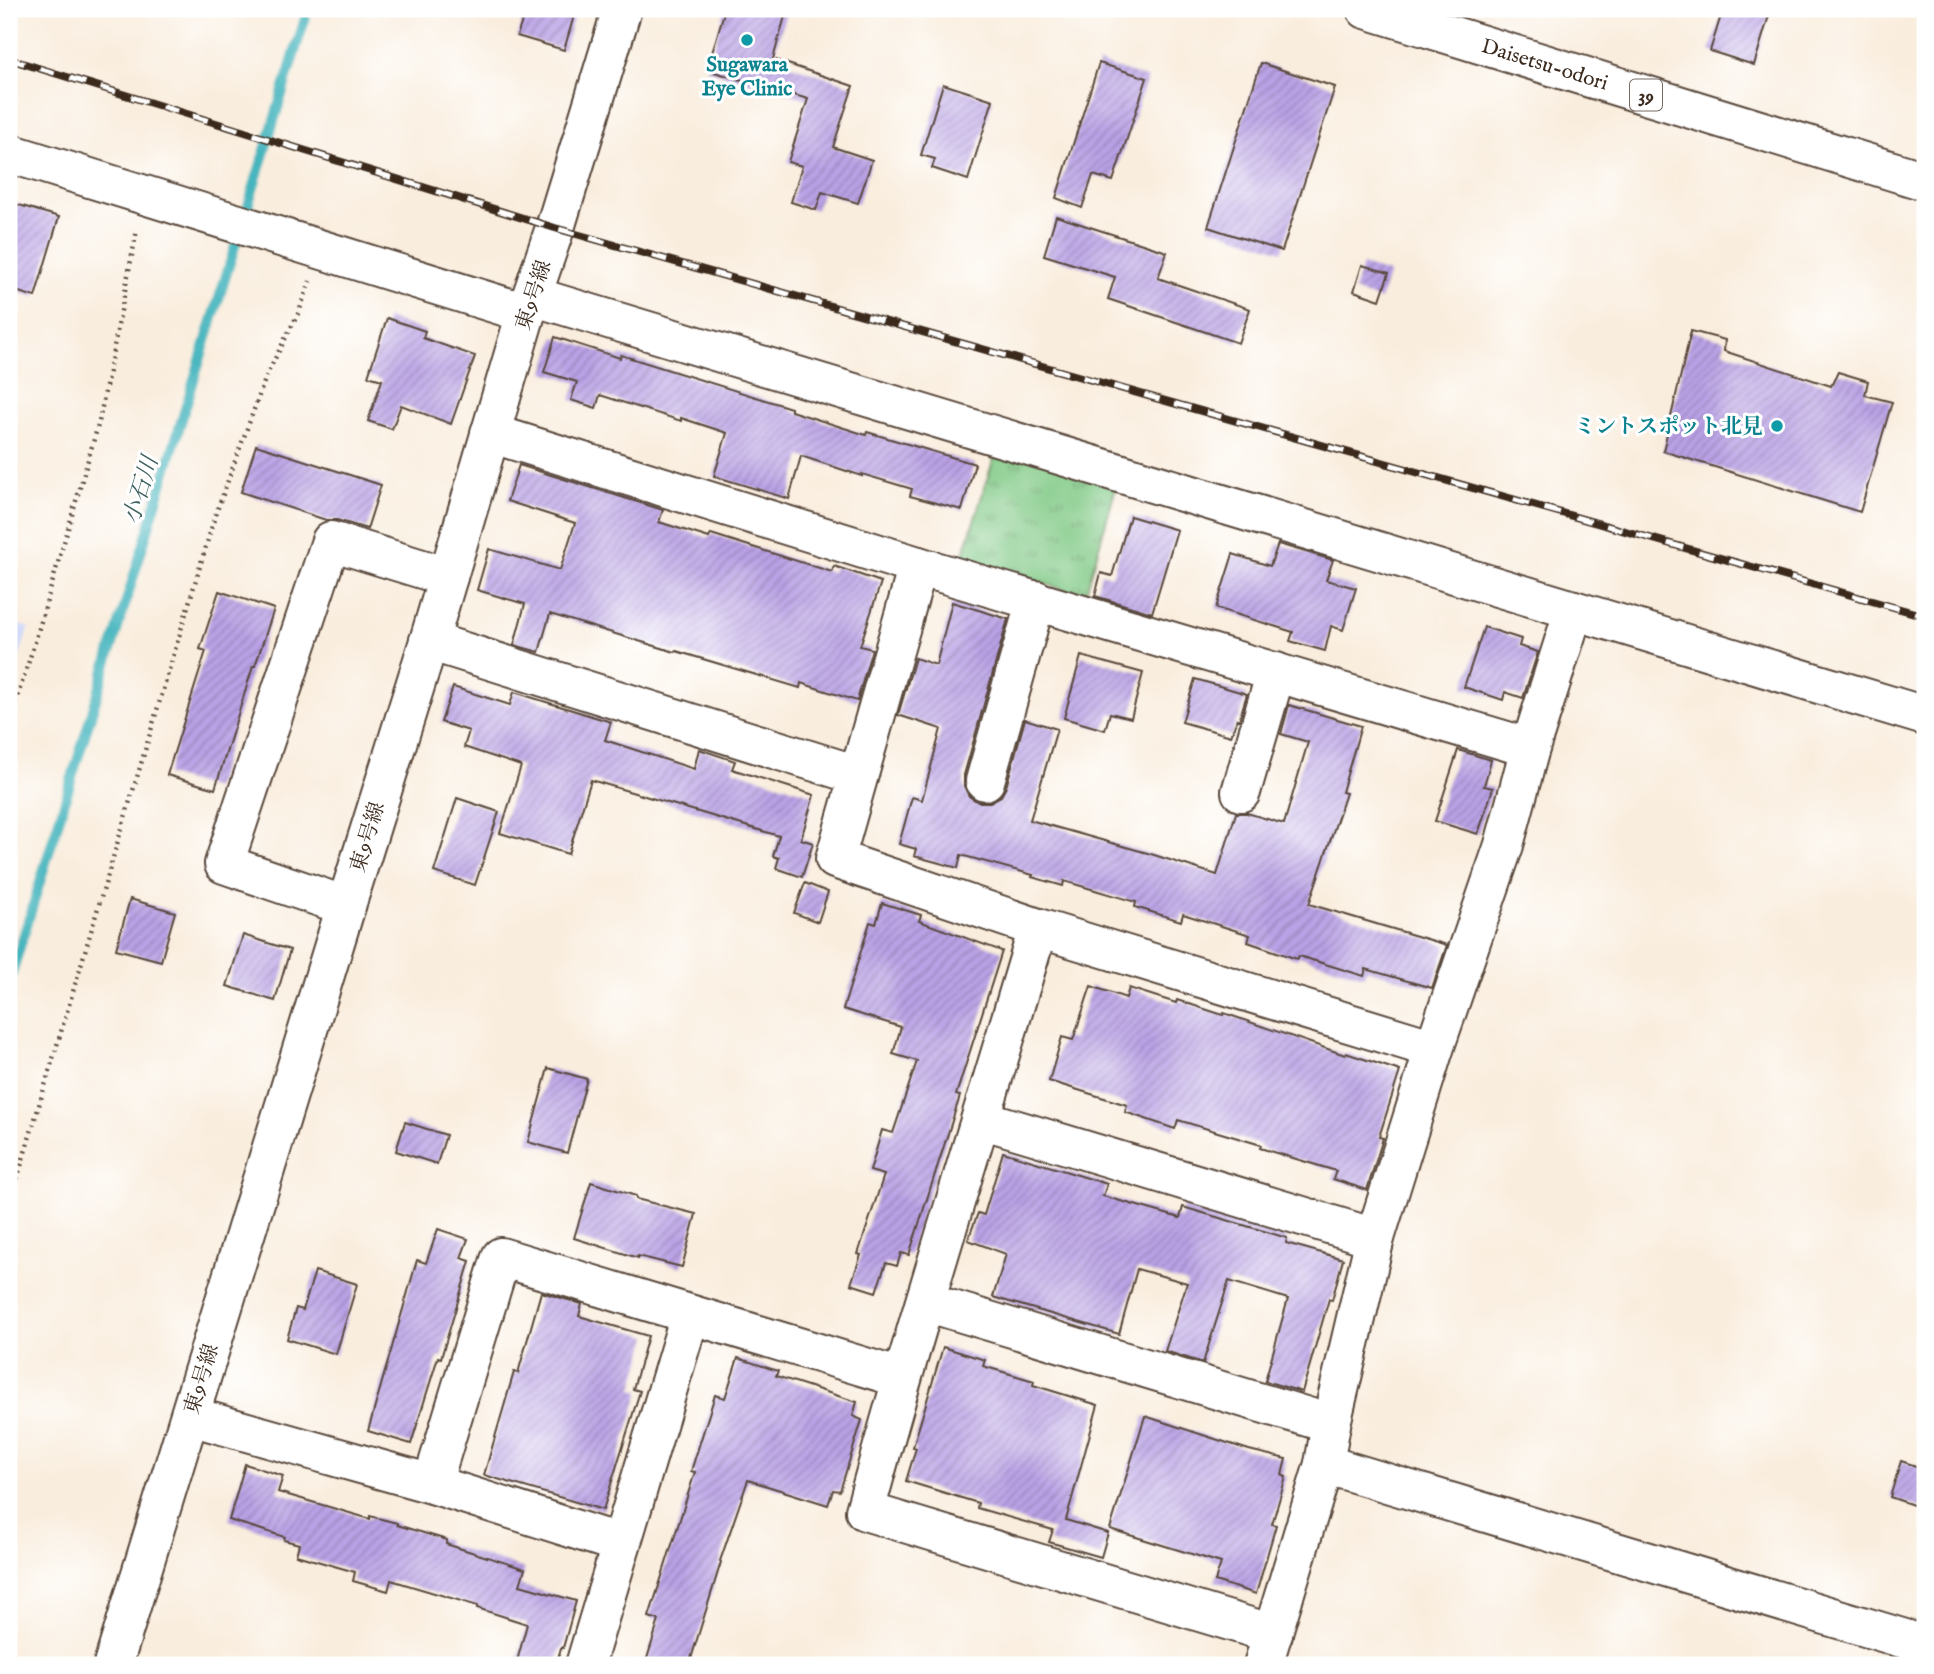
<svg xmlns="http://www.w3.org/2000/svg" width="1934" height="1674" viewBox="0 0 1934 1674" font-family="'IM FELL English','Noto Serif JP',serif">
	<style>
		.built { fill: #d1d9f9 }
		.park { fill: url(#park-tufts); stroke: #5e7a52; stroke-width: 2 }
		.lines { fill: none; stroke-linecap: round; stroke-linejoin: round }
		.stream { stroke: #46b5be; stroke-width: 10 }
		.building { fill: url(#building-hatch) }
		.minor-casing { stroke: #58473b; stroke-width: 42 }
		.highway-casing { stroke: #58473b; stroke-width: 42 }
		.path { stroke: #58473b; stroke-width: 4.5; stroke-dasharray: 2 5; stroke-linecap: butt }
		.minor { stroke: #fff; stroke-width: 38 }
		.highway { stroke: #fff; stroke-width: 38 }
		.rail-casing { stroke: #3b2a1e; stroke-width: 8 }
		.rail { stroke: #fff; stroke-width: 5; stroke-dasharray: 16; stroke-linecap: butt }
		.culture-dot { fill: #0f9aa8; stroke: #fff; stroke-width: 2.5 }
		.labels { text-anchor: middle; stroke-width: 6; stroke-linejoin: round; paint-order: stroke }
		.shield { fill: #fff; stroke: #766a62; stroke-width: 2 }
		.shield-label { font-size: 19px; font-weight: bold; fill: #3b2a1e }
		.culture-label { font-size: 21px; font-weight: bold; fill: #0d838f; stroke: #fff }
		.street-label { font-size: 21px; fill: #3b2a1e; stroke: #fff }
		.water-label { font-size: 23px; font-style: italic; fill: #3f625e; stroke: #fff }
	</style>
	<defs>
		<pattern id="park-tufts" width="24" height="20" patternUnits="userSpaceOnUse" patternTransform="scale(1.75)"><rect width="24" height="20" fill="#80c985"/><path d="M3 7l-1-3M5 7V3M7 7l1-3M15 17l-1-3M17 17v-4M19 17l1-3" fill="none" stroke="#6aa36c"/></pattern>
		<pattern id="building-hatch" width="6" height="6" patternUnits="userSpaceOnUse" patternTransform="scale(1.75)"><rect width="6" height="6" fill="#baa2e6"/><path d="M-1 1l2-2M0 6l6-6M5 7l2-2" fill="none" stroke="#9884ba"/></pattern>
	</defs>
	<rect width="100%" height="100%" fill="#fff"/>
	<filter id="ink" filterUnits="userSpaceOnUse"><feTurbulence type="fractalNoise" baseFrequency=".0143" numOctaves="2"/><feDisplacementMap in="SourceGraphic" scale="14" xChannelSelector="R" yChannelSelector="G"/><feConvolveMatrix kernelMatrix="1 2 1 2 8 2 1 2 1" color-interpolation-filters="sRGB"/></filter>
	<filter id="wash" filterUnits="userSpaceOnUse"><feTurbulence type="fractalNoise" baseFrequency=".00686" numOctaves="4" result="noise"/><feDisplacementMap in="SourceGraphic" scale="28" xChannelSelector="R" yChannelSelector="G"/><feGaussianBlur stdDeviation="1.57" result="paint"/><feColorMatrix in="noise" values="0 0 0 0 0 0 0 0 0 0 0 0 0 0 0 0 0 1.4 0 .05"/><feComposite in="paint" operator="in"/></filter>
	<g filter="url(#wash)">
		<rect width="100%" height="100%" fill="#f9eddd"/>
		<polygon class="built" points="9,622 29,628 9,686"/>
		<polygon class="park" points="998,445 1118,480 1085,596 962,559"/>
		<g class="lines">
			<g class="stream">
				<polyline points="244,219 308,9"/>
				<polyline points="9,983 239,233"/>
			</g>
		</g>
		<g id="blocks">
			<g class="building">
				<polygon points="526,9 576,9 564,50 517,36"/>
				<polygon points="725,9 787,9 773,59 853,86 833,147 872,160 858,203 822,192 816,210 791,202 802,166 788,162 808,99 707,70"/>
				<polygon points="1723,9 1771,9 1754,65 1710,51"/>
				<polygon points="1099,63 1147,78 1113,181 1093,175 1082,208 1056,198"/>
				<polygon points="1261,63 1335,87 1282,251 1208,227"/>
				<polygon points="943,84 993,100 968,180 932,168 935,159 921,155"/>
				<polygon points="9,202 59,217 35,297 9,289"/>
				<polygon points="1056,216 1167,252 1158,278 1250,309 1238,343 1108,299 1115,277 1044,255"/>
				<polygon points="1362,265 1389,273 1380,300 1354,291"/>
				<polygon points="387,318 425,331 423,338 475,356 451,424 401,405 392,429 368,421 382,380 368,376"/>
				<polygon points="1691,331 1725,340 1724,351 1831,386 1838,372 1868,381 1865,395 1892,402 1860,512 1663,451"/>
				<polygon points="555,337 620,358 621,355 791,408 791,411 866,435 867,432 975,464 962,510 910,496 912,489 862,474 862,476 801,456 789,499 714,476 727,433 681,418 681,421 600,395 596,408 571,400 577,382 544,372"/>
				<polygon points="256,445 381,485 367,529 337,520 326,520 241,492"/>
				<polygon points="519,465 663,510 659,522 709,538 711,534 832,572 834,566 881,582 860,646 872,649 857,701 801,683 800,688 676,651 675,652 550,614 539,652 514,645 525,604 477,590 489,549 560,570 575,523 507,501"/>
				<polygon points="1130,516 1177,530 1152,613 1095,596 1101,573 1112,576"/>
				<polygon points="1278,544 1333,560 1326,580 1356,588 1343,630 1331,626 1325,651 1290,641 1293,632 1216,608 1233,554 1270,566"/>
				<polygon points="219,591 274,609 255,666 253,666 215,789 167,775 206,651 200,649"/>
				<polygon points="952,602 1008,619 964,775 964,786 969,796 978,802 990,802 1001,796 1006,787 1025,719 1057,729 1030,820 1151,854 1217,875 1236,813 1247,813 1284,824 1308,742 1281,734 1289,705 1361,726 1342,792 1346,793 1309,904 1447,945 1432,988 1366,969 1364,976 1299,956 1297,959 1248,942 1250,935 1183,914 1181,921 1135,907 1136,902 1064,881 1063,886 1032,877 1033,875 961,855 958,868 914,856 916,849 899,844 912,797 922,800 941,729 898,715 915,658 936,665"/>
				<polygon points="1484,627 1521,639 1519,646 1538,652 1523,698 1505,692 1503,700 1464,687"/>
				<polygon points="1081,656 1143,673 1131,718 1110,713 1105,730 1064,718"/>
				<polygon points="1195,679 1247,694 1239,720 1237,719 1231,736 1182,722"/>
				<polygon points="453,687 510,705 514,692 611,722 605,740 694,769 699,749 735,761 732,769 814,795 801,839 813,843 802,877 776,868 779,858 773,856 779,836 591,780 568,854 500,833 521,766 464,747 469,731 441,722"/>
				<polygon points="1458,750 1491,760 1484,786 1493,788 1478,834 1435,821"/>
				<polygon points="457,798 499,812 475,885 434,872"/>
				<polygon points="805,883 828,892 818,922 794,913"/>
				<polygon points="130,899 175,912 161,961 116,949"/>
				<polygon points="882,903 921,915 919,921 1002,951 956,1095 960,1096 909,1255 901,1253 897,1266 886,1263 876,1292 851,1284 861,1255 858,1254 884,1175 870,1171 882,1130 893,1133 917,1061 893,1054 901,1027 843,1009 870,922 876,924"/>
				<polygon points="243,935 290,950 275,1001 227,986"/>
				<polygon points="1091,986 1126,998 1129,988 1176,1003 1177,1000 1223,1015 1224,1013 1345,1055 1346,1053 1400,1071 1379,1137 1383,1138 1367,1190 1333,1179 1336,1171 1260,1148 1261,1145 1178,1120 1175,1129 1125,1112 1127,1105 1049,1081 1062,1037 1073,1040"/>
				<polygon points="548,1068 587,1079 567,1153 528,1142"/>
				<polygon points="405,1122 446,1135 437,1164 396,1151"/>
				<polygon points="1003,1152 1107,1184 1103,1196 1180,1218 1183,1207 1287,1238 1286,1243 1343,1259 1332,1300 1329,1299 1302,1392 1265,1381 1288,1299 1229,1281 1203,1363 1165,1351 1187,1283 1137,1269 1119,1334 993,1297 1006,1254 968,1240 978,1213 984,1215"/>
				<polygon points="591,1182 636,1196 636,1199 696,1214 682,1267 638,1256 638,1258 574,1238"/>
				<polygon points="438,1229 468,1239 461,1258 470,1261 441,1358 438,1357 411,1444 368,1431 417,1260 426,1263"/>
				<polygon points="315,1271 357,1284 336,1354 287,1339 296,1308 303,1310"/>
				<polygon points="541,1292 582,1304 579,1316 648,1336 633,1389 640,1391 603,1510 484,1475 514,1372 518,1373"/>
				<polygon points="943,1347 985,1360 983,1366 1034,1381 1033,1385 1098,1405 1066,1520 1108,1533 1101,1557 1049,1542 1053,1530 977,1508 978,1503 906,1481 916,1448 913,1447"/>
				<polygon points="738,1358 778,1371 776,1376 857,1402 853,1416 862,1420 840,1491 833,1490 828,1505 748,1480 720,1561 721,1562 689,1665 645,1665 659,1620 649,1617 695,1472 691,1471 715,1395 725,1398"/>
				<polygon points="1145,1416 1249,1450 1286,1459 1282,1475 1286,1477 1272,1524 1276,1525 1256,1594 1215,1581 1221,1563 1110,1529"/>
				<polygon points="1901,1461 1925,1469 1925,1509 1890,1497"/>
				<polygon points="245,1464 283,1476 278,1492 370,1519 370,1516 397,1523 397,1525 447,1540 446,1544 525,1569 520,1585 576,1601 563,1648 561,1648 556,1665 516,1665 527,1624 477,1608 478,1606 391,1580 388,1591 353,1581 355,1572 296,1555 299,1544 284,1540 285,1537 229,1520"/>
			</g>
		</g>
	</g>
	<g filter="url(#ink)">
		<use href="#blocks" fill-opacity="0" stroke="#58473b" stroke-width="2"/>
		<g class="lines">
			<g class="minor-casing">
				<g id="minor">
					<polyline points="9,153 526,313"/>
					<polyline points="532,296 1925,716"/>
					<polyline points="490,433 918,566 1530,748"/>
					<polyline points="918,566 835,859 1038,928 1434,1049"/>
					<polyline points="429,641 857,775"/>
					<polyline points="985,781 1036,600"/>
					<polyline points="1241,792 1276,672"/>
					<polyline points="346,906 224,864 331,541 448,577"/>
					<path d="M1038 928C981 1122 918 1315 865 1511L1273 1634"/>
					<polyline points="981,1119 1375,1238"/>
					<polyline points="926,1302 1331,1424"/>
					<polyline points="190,1416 432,1484 621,1544"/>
					<polyline points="1324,1464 1925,1645"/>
					<polyline points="432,1484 501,1257 901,1378"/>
					<polyline points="113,1665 346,906 429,641 526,313 555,228 622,9"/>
					<polyline points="585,1665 690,1315"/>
					<polyline points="1263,1665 1324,1464 1331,1424 1375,1238 1434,1049 1504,845 1530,748 1574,610"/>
				</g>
			</g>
			<g class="highway-casing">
				<polyline id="highway" points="1366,9 1925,181"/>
			</g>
			<g class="path">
				<polyline points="9,723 35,642 99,422 137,230"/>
				<polyline points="9,1206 215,516 267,374 299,312 310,281"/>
			</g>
			<use href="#minor" class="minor"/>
			<use href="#highway" class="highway"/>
			<g class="rail-casing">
				<polyline id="rail" points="9,59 555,228 1925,616"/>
			</g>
			<use href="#rail" class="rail"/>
		</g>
	</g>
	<g class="culture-dot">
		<circle cx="747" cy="40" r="7"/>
		<circle cx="1777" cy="426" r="7"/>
	</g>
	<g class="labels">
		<rect class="shield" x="1630" y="79.5" width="32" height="31" rx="5"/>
		<g class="shield-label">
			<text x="1646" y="102">39</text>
		</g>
		<g class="culture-label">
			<text x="747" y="71">Sugawara<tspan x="747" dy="24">Eye Clinic</tspan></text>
			<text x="1763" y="433" text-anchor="end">ミントスポット北見</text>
		</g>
		<g class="street-label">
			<text transform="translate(1545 64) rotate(17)" y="7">Daisetsu-odori</text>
			<text transform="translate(533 295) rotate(-72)" y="7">東9号線</text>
			<text transform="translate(367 837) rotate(-73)" y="7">東9号線</text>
			<text transform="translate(201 1379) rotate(-73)" y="7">東9号線</text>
		</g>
		<g class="water-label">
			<text transform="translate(140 490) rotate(-73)" y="8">小石川</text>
		</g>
	</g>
	<rect width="1934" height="1674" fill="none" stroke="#fff" stroke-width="35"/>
</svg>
